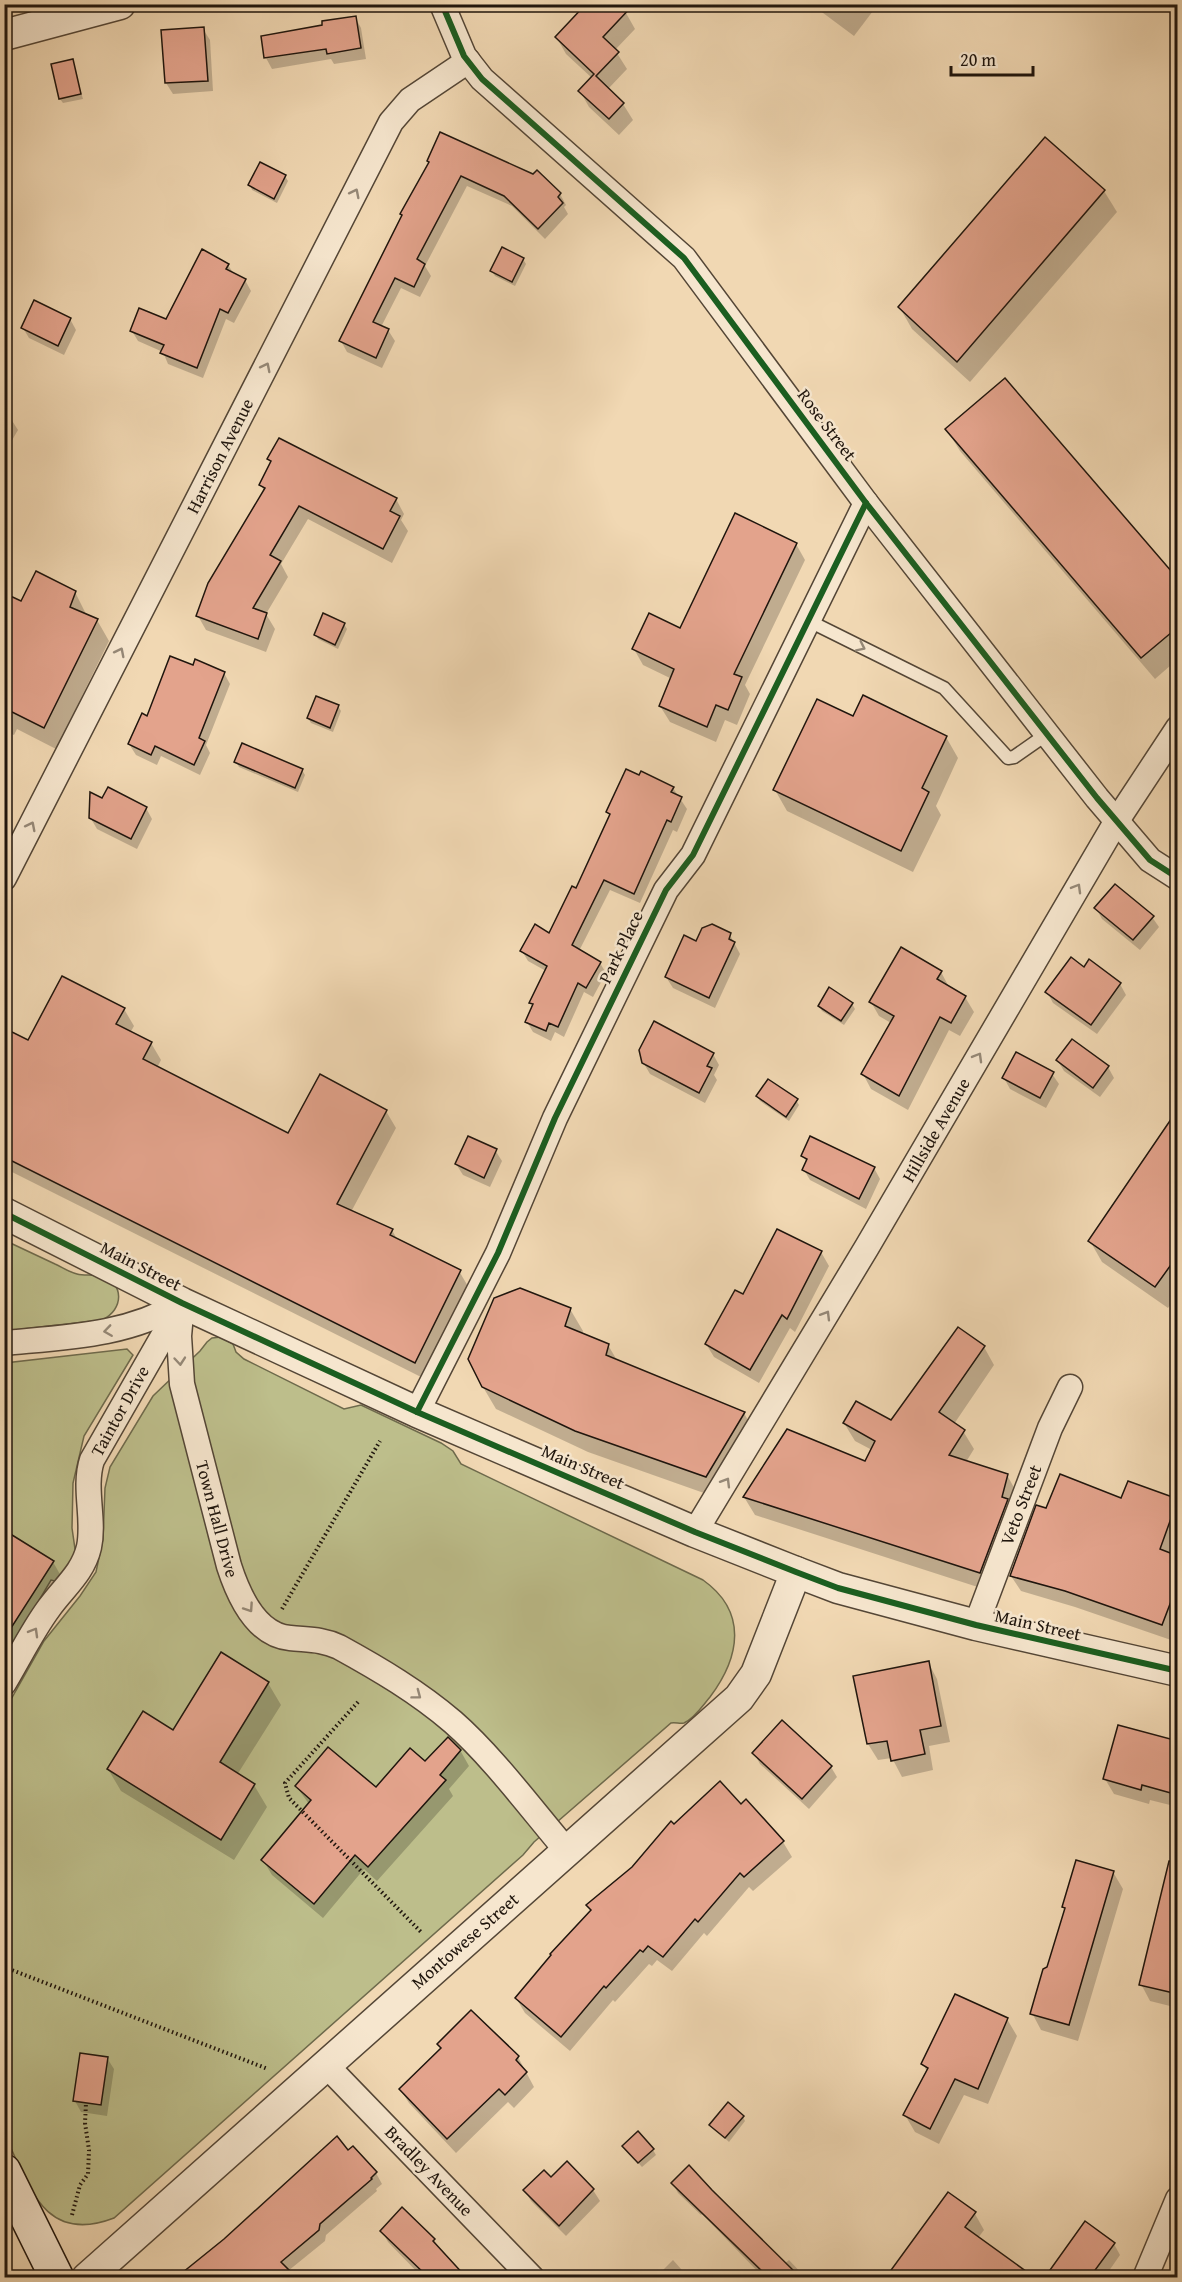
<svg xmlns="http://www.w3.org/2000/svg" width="1182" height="2282" viewBox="0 0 1182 2282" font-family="'Gentium Book Plus',serif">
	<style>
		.green { fill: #bdbe8b; stroke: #6e6a4c; stroke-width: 1.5 }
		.shadow { fill: #0003 }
		.building { fill: #e3a38c; stroke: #1f150d; stroke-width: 1.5 }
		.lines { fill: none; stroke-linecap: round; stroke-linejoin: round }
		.service-casing { stroke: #544636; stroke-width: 15 }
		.minor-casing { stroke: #544636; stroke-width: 27 }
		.tertiary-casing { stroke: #544636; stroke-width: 33 }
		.secondary-casing { stroke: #1f150d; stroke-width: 36 }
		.path { stroke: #1f150d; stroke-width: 4; stroke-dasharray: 1.5 3; stroke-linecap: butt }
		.service { stroke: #f6e6ce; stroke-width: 12 }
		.minor { stroke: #f6e6ce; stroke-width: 24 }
		.tertiary { stroke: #f6e6ce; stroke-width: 30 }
		.secondary { stroke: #f6e6ce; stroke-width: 33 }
		.cycleway-casing { stroke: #f6e6ce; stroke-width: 10 }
		.cycleway { stroke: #1b5e20; stroke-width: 6 }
		.oneway { stroke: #958877 }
		.labels { text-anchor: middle; stroke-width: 5; stroke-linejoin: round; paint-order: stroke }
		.street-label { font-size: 18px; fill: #1f150d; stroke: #f6e6ce }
	</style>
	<rect width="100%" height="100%" fill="#f1d8b3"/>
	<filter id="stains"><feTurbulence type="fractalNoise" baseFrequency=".00333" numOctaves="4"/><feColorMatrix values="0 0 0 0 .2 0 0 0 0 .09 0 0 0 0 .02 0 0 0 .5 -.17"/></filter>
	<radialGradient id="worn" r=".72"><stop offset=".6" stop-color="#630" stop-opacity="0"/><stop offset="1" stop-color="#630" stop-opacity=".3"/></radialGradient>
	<g class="green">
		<path d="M4 1240C21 1248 38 1256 55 1264 62 1267 69 1272 77 1274 84 1276 92 1274 100 1276 125 1282 124 1310 102 1320L5 1331Z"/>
		<path d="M221 1337 233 1344 236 1352 244 1359 344 1409 361 1405 441 1443 453 1451 461 1464 703 1580C748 1612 740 1657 710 1697 703 1705 695 1718 684 1723 680 1724 675 1722 671 1723L534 1842 523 1855 114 2218C44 2245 29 2186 5 2135V1710L44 1641 80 1596 96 1572 103 1539 105 1488 110 1467 153 1396 200 1351 207 1342 212 1338Z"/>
		<polygon points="127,1349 133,1355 84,1436 73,1483 72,1528 76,1556 59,1582 51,1580 5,1658 5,1363"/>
	</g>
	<g class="shadow">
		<polygon points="811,4 874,4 876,7 854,36"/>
		<polygon points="626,13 635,29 615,50 627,69 608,89 623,104 633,120 619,135 589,107 580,91 592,78 566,54 557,38"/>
		<polygon points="355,17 361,28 366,59 334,64 331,59 272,69 266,58 263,37 324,26"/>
		<polygon points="203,29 210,40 213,91 173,94 166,83"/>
		<polygon points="72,61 83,99 63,103 60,99"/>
		<polygon points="430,163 533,175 537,172 560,194 566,205 564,207 568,214 545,239 512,206 467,186 425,266 431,276 420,297 401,288 381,327 388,330 395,341 382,368 347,352 341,341"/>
		<polygon points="285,176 288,181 277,203 252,190 250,185"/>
		<polygon points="1104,191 1117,212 970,382 912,329 900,308"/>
		<polygon points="523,259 526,264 515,286 495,276 492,271"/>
		<polygon points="228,265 234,274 245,280 251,291 234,323 226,319 203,378 168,364 163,352 138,341 132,331 166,321"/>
		<polygon points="70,319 76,330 64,355 29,338 23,328"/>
		<polygon points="4,408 18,430 4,454"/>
		<polygon points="947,430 1178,581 1178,659 1155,679 960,451"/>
		<polygon points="269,459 396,499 404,514 401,520 408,531 392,563 308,519 281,564 288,577 266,614 275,629 266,652 206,630 198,616 264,491 261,485 272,464"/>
		<polygon points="796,544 805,560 745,685 750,694 737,725 725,720 716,742 670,722 660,706 672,679 643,665 634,649 681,630"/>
		<polygon points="75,592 87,616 97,620 109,641 56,749 17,729 14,735 4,731 4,594 22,603"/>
		<polygon points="344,624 347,629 338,649 318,639 316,635"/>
		<polygon points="194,667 224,673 230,684 206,745 210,753 200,775 161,756 157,765 136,755 129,744 148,718"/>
		<polygon points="338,706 341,711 333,732 311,723 308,718"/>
		<polygon points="854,718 946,737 958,758 936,806 941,815 913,872 787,811 775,790"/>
		<polygon points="236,762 302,770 305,775 298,792 239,767"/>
		<polygon points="673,788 687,809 677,832 673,830 640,903 610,890 579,951 600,963 606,973 593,997 584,992 564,1037 555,1032 551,1041 533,1032 527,1022 534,1007 531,1002 546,971 528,961 522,951 550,935 577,890 610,816 608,812"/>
		<polygon points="103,800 146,808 152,819 137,849 97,829 90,817"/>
		<polygon points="1096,908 1152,917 1159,927 1140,950 1102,919"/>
		<polygon points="730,935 740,954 715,1008 673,988 666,977 697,943"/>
		<polygon points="1084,969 1120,984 1126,995 1097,1034 1053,1003 1047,992"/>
		<polygon points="941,972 949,987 965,997 974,1012 960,1036 949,1030 908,1110 871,1089 863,1074 891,1023 879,1016 871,1002"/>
		<polygon points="852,1004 855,1009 844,1025 822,1011 819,1006"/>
		<polygon points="124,1009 134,1026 130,1033 151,1043 161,1060 157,1068 289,1135 386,1111 396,1128 351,1212 392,1230 398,1241 459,1271 469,1288 425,1379 4,1168 4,1029 28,1042"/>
		<polygon points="713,1054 719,1065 714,1075 717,1080 705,1103 650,1074 643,1062"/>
		<polygon points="1058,1061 1108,1067 1114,1078 1100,1097 1064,1071"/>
		<polygon points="1052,1074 1059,1084 1046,1108 1010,1089 1004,1078"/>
		<polygon points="758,1097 796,1100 799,1105 789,1121 760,1101"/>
		<polygon points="1178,1112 1178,1295 1168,1308 1102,1262 1090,1241"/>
		<polygon points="495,1150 502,1161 490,1187 463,1175 456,1164"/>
		<polygon points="803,1156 874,1168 880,1179 866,1209 810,1180 804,1170 807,1163"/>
		<polygon points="821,1252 829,1266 795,1332 790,1328 759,1383 714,1357 706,1344 743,1296"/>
		<polygon points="570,1309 583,1331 582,1334 608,1345 618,1362 744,1413 756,1435 718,1498 588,1452 496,1409 483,1387"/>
		<polygon points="984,1347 994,1365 954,1424 963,1431 974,1449 966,1462 1007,1475 1017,1493 990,1591 755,1515 744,1497 866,1462 872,1450 855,1441 844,1423 891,1422"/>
		<polygon points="1122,1500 1178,1502 1178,1541 1172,1555 1178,1557 1178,1640 1171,1640 1075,1607 1021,1591 1011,1576 1047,1510"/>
		<polygon points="4,1537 53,1562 65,1583 4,1680"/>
		<polygon points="928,1662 937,1679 950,1742 929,1746 933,1770 902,1777 892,1758 878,1760 868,1744 855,1677"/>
		<polygon points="268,1683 281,1705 237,1775 254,1785 267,1807 234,1860 121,1791 108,1769"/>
		<polygon points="1178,1743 1178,1807 1150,1800 1149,1804 1114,1794 1105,1779"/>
		<polygon points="460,1750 469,1766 449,1789 453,1796 377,1881 364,1869 323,1918 272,1875 263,1860 309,1804 296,1786 376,1789 425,1763"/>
		<polygon points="754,1753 831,1767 837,1777 809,1809 760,1764"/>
		<polygon points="741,1806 783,1842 792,1857 753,1891 749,1887 707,1936 704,1933 672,1971 657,1960 652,1966 649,1964 615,2002 613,2000 570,2051 525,2013 516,1998 591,1912 588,1906 633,1868 674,1826"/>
		<polygon points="1113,1872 1123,1889 1078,2041 1041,2030 1032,2013 1049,1968 1066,1911 1064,1907"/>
		<polygon points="1178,1885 1178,2008 1150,2001 1141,1984"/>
		<polygon points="1007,2019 1017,2036 988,2104 964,2095 939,2144 915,2132 905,2115 927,2072 923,2064"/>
		<polygon points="518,2057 534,2087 514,2108 508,2102 456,2153 409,2103 400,2089"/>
		<polygon points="107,2058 114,2069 107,2116 81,2112 75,2101"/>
		<polygon points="743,2117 745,2121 729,2142 711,2125"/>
		<polygon points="653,2150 656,2155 642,2167 627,2151"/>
		<polygon points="348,2152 376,2173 382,2184 376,2189 377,2191 326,2235 325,2241 288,2271 292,2278 179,2278 225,2240"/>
		<polygon points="567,2164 593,2190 600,2201 566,2236 531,2201 525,2191 551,2179"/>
		<polygon points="673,2184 784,2264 789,2260 806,2278 764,2278 702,2214 701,2215 678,2193"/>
		<polygon points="948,2194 975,2214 984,2230 978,2238 1013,2264 1021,2278 888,2278"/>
		<polygon points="1086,2224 1114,2244 1120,2255 1104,2278 1047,2278"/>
		<polygon points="382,2231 434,2240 440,2250 464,2278 423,2278 388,2242"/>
		<polygon points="673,2260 689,2278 655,2278"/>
	</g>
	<g class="building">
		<polygon points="586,4 634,4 603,37 619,52 596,76 624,103 609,119 578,91 594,74 555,37"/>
		<polygon points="356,16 361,48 327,54 326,49 264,58 261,36 322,25 322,21"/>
		<polygon points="204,27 208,81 165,83 161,30"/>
		<polygon points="73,59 81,94 59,99 51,64"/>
		<polygon points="440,132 533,174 537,170 561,193 558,197 563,203 538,229 504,196 461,176 417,259 425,264 414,287 395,278 373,322 389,329 376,358 339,341 402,215 400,214 429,162 427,161"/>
		<polygon points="1045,137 1105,190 957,362 898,307"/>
		<polygon points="260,162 286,175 274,199 248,185"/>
		<polygon points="502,247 524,258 512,282 490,271"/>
		<polygon points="202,249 229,264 226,269 246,279 228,313 220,309 197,368 160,353 164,345 130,331 139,308 166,319"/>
		<polygon points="34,300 71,318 58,346 21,328"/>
		<polygon points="1005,378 1178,579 1178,627 1141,658 945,429"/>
		<polygon points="279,438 397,498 390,511 400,516 383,549 299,506 270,555 281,561 253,608 267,613 258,639 196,616 208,583 265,488 259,485 271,461 267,459"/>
		<polygon points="735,513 797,543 734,674 742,677 728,710 716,705 707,727 659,706 674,669 632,649 649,613 680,628"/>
		<polygon points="36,571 76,591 70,607 98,619 44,728 4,708 4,593 21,601"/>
		<polygon points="323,613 345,623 335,645 314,635"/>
		<polygon points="170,656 193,665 195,659 225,672 199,738 205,741 194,765 155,746 151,755 128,744 142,713 147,716"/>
		<polygon points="863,695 947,736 922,788 929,792 901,851 773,790 817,699 853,716"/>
		<polygon points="316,696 339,705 330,728 307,718"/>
		<polygon points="242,743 303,769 295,788 234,762"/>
		<polygon points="626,769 639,775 641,771 674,787 671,792 682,797 671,822 667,820 634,894 604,880 572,945 601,962 586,988 578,983 558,1027 549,1023 546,1031 525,1022 533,1004 529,1003 547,966 520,951 535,924 549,933 572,886 576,888 610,814 606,812"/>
		<polygon points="108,787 147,807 131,839 89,818 90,792 102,798"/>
		<polygon points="1115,884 1154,916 1133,940 1094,908"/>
		<polygon points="712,924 731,933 729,939 735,942 709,998 665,977 684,935 696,941 702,928"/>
		<polygon points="901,947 942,971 937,979 966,996 951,1023 940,1017 899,1096 861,1074 894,1016 869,1002"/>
		<polygon points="1071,957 1084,967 1089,959 1121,983 1091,1025 1045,992"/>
		<polygon points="62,976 125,1008 116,1024 152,1042 143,1059 288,1133 320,1074 387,1110 337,1204 393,1229 390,1235 461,1270 415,1363 4,1157 4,1028 28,1040"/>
		<polygon points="829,987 853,1003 841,1021 818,1006"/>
		<polygon points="654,1021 714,1053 707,1066 712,1068 699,1093 642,1063 639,1050"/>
		<polygon points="1072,1039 1109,1066 1093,1088 1056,1060"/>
		<polygon points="1016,1052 1054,1072 1040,1098 1002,1078"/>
		<polygon points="768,1079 798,1099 786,1117 756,1096"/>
		<polygon points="1178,1109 1178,1255 1155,1287 1088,1241"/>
		<polygon points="468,1136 497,1149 484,1178 455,1164"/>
		<polygon points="810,1136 875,1167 859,1199 802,1170 807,1159 801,1156"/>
		<polygon points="777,1229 822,1251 787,1319 782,1315 750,1370 705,1344 735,1290 743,1294"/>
		<polygon points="520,1288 571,1308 565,1326 609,1344 606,1355 745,1412 706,1477 575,1431 482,1387 468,1359 494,1298"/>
		<polygon points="958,1327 985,1346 939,1412 965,1430 949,1455 1008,1474 1002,1497 1008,1499 980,1573 743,1497 787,1429 865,1461 875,1441 843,1423 856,1401 891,1420"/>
		<polygon points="1060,1474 1121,1498 1128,1481 1178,1499 1160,1549 1178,1556 1178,1583 1162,1625 1065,1591 1010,1576 1036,1505 1046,1508"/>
		<polygon points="4,1530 54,1561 4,1639"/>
		<polygon points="221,1652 269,1682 220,1762 255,1784 221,1840 107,1769 143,1711 173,1730"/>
		<polygon points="929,1661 941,1726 920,1730 925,1754 891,1761 887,1741 867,1744 853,1676"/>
		<polygon points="782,1720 832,1766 802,1799 752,1753"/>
		<polygon points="1118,1725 1178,1741 1178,1795 1142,1785 1141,1790 1103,1779"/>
		<polygon points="448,1737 461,1750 440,1775 446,1780 368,1867 355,1855 314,1904 261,1860 311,1800 295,1786 328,1747 376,1787 410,1748 425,1761"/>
		<polygon points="720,1781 741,1804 746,1799 784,1841 744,1877 740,1873 698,1922 695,1919 663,1957 648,1946 643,1952 640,1950 606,1988 604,1986 561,2037 515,1998 551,1955 550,1954 591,1910 586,1905 632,1867 671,1821 674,1824"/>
		<polygon points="1076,1860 1114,1871 1069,2025 1030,2014 1043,1969 1047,1967 1065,1908 1062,1907"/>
		<polygon points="1169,1861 1178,1862 1178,1994 1139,1985"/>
		<polygon points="955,1994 1008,2018 978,2089 955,2079 930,2129 903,2115 928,2068 921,2064"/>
		<polygon points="471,2010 519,2056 516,2060 527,2072 505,2095 499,2089 447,2139 399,2089 441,2048 437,2044"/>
		<polygon points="80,2053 108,2057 101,2105 73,2101"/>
		<polygon points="728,2102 744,2116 725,2138 709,2125"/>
		<polygon points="638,2131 654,2149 638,2163 622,2146"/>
		<polygon points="337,2136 348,2150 353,2146 377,2172 371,2178 372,2179 320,2224 319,2230 281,2262 296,2277 177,2277 224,2239"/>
		<polygon points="567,2161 594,2189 559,2226 523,2190 544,2170 551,2177"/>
		<polygon points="689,2165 712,2190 800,2277 768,2277 671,2183"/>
		<polygon points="948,2192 976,2212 965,2227 1034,2277 886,2277"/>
		<polygon points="402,2207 435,2239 433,2241 466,2277 428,2277 380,2231"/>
		<polygon points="1085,2221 1115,2243 1090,2277 1045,2277"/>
	</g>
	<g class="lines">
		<g class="service-casing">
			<polyline id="service" points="809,621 944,688 1008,758 1014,757 1047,734"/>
		</g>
		<g class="minor-casing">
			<g id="minor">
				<polyline points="442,4 464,56 482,79 684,258 866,503 1097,798 1150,860 1178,878"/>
				<polyline points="4,878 391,122 410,100 468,61"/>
				<path d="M182 1303 179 1336 182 1384 229 1566C238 1594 256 1635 290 1638 308 1640 322 1639 339 1647 379 1669 418 1692 453 1722 493 1757 532 1810 567 1851"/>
				<path d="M4 1343C67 1337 126 1336 182 1303"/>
				<polyline points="417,1412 498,1253 555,1118 666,890 693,855 866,503"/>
				<polyline points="695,1532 867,1247 1116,822 1178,728"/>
				<polyline points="976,1625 1050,1428 1070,1387"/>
				<path d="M4 1683C19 1658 32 1631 49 1608 64 1587 83 1573 89 1547 95 1519 83 1488 92 1460L178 1310"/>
				<polyline points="325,2064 532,2278"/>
				<polyline points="1145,2278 1178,2199"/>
			</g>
		</g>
		<g class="tertiary-casing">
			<g id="tertiary">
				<polyline points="4,35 120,4"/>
				<polyline points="4,1213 182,1303 417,1412 695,1532 796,1572 838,1588 976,1625 1178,1671"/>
				<polyline points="87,2278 739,1698 756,1674 796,1572"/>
			</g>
		</g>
		<g class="secondary-casing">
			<polyline id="secondary" points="4,2171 57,2278"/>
		</g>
		<g class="path">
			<polyline points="282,1609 380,1441"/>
			<polyline points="358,1702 285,1783 289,1798 421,1932"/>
			<polyline points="4,1967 268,2069"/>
			<polyline points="72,2215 80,2185 88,2174 89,2150 85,2123 86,2103"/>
		</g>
		<use href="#service" class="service"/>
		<use href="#minor" class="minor"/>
		<use href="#tertiary" class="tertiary"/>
		<use href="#secondary" class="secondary"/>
		<g class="cycleway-casing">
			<g id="cycleway">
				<polyline points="442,4 464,56 482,79 684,258 866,503 1097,798 1150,860 1178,878"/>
				<polyline points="4,1213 182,1303 417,1412 695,1532 796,1572 838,1588 976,1625 1178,1671"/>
				<polyline points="417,1412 498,1253 555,1118 666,890 693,855 866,503"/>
			</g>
		</g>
		<use href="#cycleway" class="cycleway"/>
	</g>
	<defs><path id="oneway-chevron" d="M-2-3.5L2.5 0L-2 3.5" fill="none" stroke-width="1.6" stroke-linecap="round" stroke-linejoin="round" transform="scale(1.5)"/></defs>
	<g class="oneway">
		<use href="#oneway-chevron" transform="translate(355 193) rotate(-63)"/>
		<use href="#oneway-chevron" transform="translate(266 367) rotate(-63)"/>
		<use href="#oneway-chevron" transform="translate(861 647) rotate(26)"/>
		<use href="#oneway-chevron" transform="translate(120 652) rotate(-63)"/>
		<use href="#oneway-chevron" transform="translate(31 826) rotate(-63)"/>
		<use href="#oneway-chevron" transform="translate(1077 888) rotate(-60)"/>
		<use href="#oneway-chevron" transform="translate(978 1057) rotate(-60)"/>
		<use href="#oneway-chevron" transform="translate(826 1315) rotate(-59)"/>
		<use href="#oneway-chevron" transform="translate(108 1331) rotate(172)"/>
		<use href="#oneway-chevron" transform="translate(180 1361) rotate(85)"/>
		<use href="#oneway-chevron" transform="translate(726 1482) rotate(-59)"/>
		<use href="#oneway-chevron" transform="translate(249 1608) rotate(56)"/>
		<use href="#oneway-chevron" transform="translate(34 1632) rotate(-60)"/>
		<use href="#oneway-chevron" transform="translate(417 1695) rotate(37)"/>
	</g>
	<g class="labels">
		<g class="street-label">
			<text transform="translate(827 425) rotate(53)" y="6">Rose Street</text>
			<text transform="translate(220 456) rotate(-63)" y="6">Harrison Avenue</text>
			<text transform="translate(621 947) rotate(-64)" y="6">Park Place</text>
			<text transform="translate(936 1130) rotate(-60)" y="6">Hillside Avenue</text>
			<text transform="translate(141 1266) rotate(27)" y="6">Main Street</text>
			<text transform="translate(120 1411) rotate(-61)" y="6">Taintor Drive</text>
			<text transform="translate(583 1467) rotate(23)" y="6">Main Street</text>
			<text transform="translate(1021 1505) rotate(-69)" y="6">Veto Street</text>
			<text transform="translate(217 1519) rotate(75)" y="6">Town Hall Drive</text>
			<text transform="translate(1038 1625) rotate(13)" y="6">Main Street</text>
			<text transform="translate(465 1941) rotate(-41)" y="6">Montowese Street</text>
			<text transform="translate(429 2171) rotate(46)" y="6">Bradley Avenue</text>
		</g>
	</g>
	<rect width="1182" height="2282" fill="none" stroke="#f1d8b3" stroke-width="24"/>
	<rect x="6" y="6" width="1170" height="2270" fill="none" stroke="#1f150d" stroke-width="3"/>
	<rect x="12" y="12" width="1158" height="2258" fill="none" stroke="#1f150d" stroke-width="1.5"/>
	<path d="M951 66v9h82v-9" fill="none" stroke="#1f150d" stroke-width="3"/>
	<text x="960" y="66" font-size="18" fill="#1f150d" stroke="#f6e6ce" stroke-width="4.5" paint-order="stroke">20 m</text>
	<rect width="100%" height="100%" filter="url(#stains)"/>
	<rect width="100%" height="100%" fill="url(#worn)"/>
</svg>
